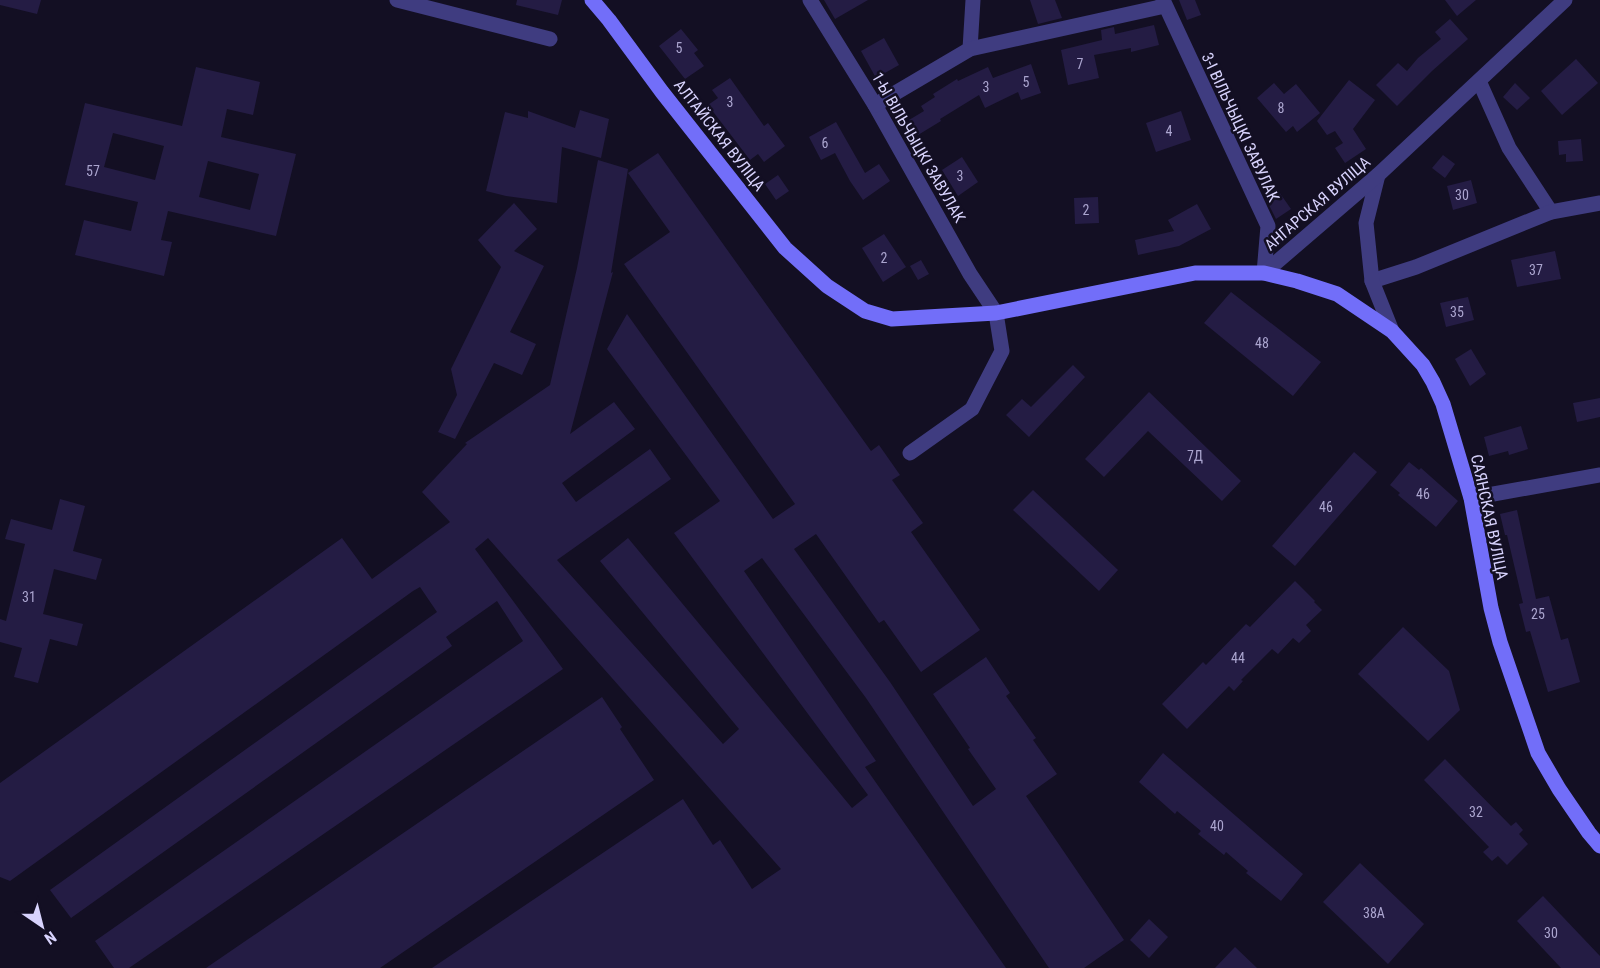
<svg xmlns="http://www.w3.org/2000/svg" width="1600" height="968" viewBox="0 0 1600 968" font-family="'Roboto Condensed',sans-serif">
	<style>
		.building { fill: #241c44; fill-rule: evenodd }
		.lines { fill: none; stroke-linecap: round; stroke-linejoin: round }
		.minor { stroke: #3f3c80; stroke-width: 15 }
		.tertiary { stroke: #3f3c80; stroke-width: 15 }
		.secondary { stroke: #726ef9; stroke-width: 15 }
		.labels { text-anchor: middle; stroke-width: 5; stroke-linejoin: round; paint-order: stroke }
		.number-label { font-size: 14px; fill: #aba5cf }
		.street-label { font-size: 16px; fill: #d8d3fd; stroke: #130f23 }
	</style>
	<rect width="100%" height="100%" fill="#130f23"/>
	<g class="building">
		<polygon points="0,0 41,0 37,14 0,5"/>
		<polygon points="517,0 562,0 558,15 516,5"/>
		<polygon points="824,0 868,0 835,19"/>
		<polygon points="1030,0 1055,0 1062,18 1038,24"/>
		<polygon points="1179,0 1195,0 1201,15 1187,20"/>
		<polygon points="1445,0 1476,0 1457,16"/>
		<polygon points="1450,19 1468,39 1432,71 1397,106 1376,85 1398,63 1407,71 1418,58 1441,39 1435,32"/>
		<polygon points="1154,25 1159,45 1131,52 1131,48 1094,55 1099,78 1068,85 1061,50 1102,40 1101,30 1114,27 1115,34"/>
		<polygon points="681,29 698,50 694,53 704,66 685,79 659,46"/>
		<polygon points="884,38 899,65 876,78 861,51"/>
		<polygon points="1576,59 1598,83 1562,115 1541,91"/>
		<polygon points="1031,64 1041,93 1021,100 1018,92 985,108 979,95 940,119 941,121 918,135 909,120 924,111 921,106 935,97 933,94 957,79 958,81 988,67 993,78"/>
		<path d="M196 67 260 82 253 115 227 109 221 137 296 154 276 236 168 211 161 240 172 242 164 276 75 255 84 220 131 231 138 202 65 185 85 103 182 126ZM113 133 164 146 155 180 104 167ZM208 161 259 174 250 210 199 197Z"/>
		<polygon points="730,78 764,126 768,123 785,146 764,162 758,154 750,160 708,105 718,98 712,90"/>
		<polygon points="1349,80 1375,100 1353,129 1366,149 1345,163 1335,148 1343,143 1335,131 1327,135 1317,121"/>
		<polygon points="1274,83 1284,94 1296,84 1320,113 1297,132 1293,126 1286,132 1257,98"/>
		<polygon points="1515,83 1530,98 1517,110 1503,97"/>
		<polygon points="580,110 609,119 601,158 562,147 557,203 506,196 486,191 505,112 528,118 528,111 575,128"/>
		<polygon points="1181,111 1191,140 1156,152 1146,123"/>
		<polygon points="836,122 865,173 879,164 890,181 863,200 850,181 835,153 821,160 809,137"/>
		<polygon points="1581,139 1583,161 1566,162 1566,154 1559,155 1558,141"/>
		<polygon points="658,153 871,451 879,445 900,475 892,480 923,523 911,532 980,630 921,672 884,620 879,623 816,534 794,549 890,682 973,806 996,789 968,749 970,748 933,694 986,657 1010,693 1006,696 1036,738 1033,740 1057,774 1026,796 1124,940 1084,968 1049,968 866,698 762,558 744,571 876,761 865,767 1006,968 432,968 683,799 713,845 720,840 752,889 781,869 488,538 475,549 563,669 129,968 114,968 95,941 523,641 497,601 446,637 452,646 71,918 50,890 437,612 420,587 413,591 10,881 0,877 0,783 342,538 372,579 450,522 422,492 467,444 465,443 550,385 577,268 598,160 628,169 611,273 613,272 570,434 614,402 635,429 562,483 576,502 650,449 671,479 557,560 723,744 739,729 600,561 628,538 852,808 868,795 674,533 720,501 607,349 627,314 773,519 795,504 624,264 670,232 628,173"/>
		<polygon points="1443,155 1455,164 1445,178 1432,168"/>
		<polygon points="962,157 978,182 958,196 942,170"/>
		<polygon points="778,175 789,191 776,200 765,184"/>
		<polygon points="1471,180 1477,203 1453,210 1447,186"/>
		<polygon points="1277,189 1291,209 1276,219 1265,197"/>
		<polygon points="1098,197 1099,223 1075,224 1074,198"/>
		<polygon points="514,203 537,229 514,251 544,266 510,332 536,344 522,375 494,363 455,439 438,432 457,395 451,369 501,267 478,240"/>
		<polygon points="1197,204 1211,229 1179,246 1138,255 1135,240 1174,231 1168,220"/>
		<polygon points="884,234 906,267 883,282 862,248"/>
		<polygon points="1555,251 1561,279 1517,287 1511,260"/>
		<polygon points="921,260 929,274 918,280 910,266"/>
		<polygon points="1231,292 1321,362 1293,396 1204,323"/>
		<polygon points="1468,297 1474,320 1446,327 1440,303"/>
		<polygon points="1471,349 1486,374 1470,386 1455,359"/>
		<polygon points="1073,365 1085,377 1029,437 1006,415 1022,399 1031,407"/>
		<polygon points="1149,392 1241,481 1222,501 1148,431 1104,477 1085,459"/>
		<polygon points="1600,398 1600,417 1577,422 1573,403"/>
		<polygon points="1521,426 1528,449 1509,455 1508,451 1489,456 1484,437"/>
		<polygon points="1354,452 1377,472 1295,566 1272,546"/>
		<polygon points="1409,462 1419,470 1421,468 1458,501 1436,527 1398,495 1400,493 1390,485"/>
		<polygon points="1033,490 1118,570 1099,591 1013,510"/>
		<polygon points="60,499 85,506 73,551 102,559 96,580 54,569 43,614 83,624 77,646 50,639 38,683 14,677 22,648 0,642 0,619 6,621 25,544 5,539 11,519 52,530"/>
		<polygon points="1517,510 1536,599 1549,596 1561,640 1568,638 1580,682 1548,692 1530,631 1526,632 1519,604 1523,603 1507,535 1505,535 1500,514"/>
		<polygon points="1295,581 1315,601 1314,602 1322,610 1306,625 1311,631 1299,643 1293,638 1278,654 1272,649 1241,680 1243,681 1234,691 1229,686 1187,729 1162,704 1203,662 1206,665 1246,624 1250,627"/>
		<polygon points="1403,627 1449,671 1460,710 1428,741 1358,674"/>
		<polygon points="602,697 622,727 620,729 654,780 380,968 206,968"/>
		<polygon points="1163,753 1303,874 1281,901 1246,873 1248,871 1226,852 1224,855 1198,834 1201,831 1177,811 1175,814 1139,782"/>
		<polygon points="1445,759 1511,826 1516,822 1523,830 1519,834 1528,844 1507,865 1498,856 1492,861 1483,852 1489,847 1424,780"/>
		<polygon points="1360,863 1424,924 1388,964 1323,902"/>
		<polygon points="1543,896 1600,956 1600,968 1561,968 1517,921"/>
		<polygon points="1149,919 1168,937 1149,958 1130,940"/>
		<polygon points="1235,947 1257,968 1215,968"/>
	</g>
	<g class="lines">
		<g class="minor">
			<polyline points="397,0 550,39"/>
			<polyline points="810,0 875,105 970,274 996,313 1002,351 972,409 910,453"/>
			<polyline points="1163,0 1268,226 1264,273"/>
			<polyline points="970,49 973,0"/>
			<polyline points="1479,81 1509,148 1551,212"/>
			<polyline points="875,105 970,49 1165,6"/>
			<polyline points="1372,281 1416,267 1551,212 1600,203"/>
			<polyline points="1471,498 1600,475"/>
		</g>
		<g class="tertiary">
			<polyline points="1378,175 1366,223 1372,281 1392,331"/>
			<polyline points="1264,273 1378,175 1565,0"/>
		</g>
		<polyline class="secondary" points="592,0 609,20 662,92 785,248 827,286 865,311 892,319 996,313 1195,273 1264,273 1297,281 1337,294 1392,331 1423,365 1433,382 1443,404 1471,498 1491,608 1500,642 1538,753 1559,789 1589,833 1600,846"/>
	</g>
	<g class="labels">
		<g class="number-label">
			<text x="679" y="53">5</text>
			<text x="1080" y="69">7</text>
			<text x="1026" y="87">5</text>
			<text x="986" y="92">3</text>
			<text x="730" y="107">3</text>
			<text x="1281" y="113">8</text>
			<text x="1169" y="136">4</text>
			<text x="825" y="148">6</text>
			<text x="93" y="176">57</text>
			<text x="960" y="181">3</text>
			<text x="1462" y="200">30</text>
			<text x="1086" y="215">2</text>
			<text x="884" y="263">2</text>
			<text x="1536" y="275">37</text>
			<text x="1457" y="317">35</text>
			<text x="1262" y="348">48</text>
			<text x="1195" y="461">7Д</text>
			<text x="1423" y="499">46</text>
			<text x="1326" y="512">46</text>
			<text x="29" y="602">31</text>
			<text x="1538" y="619">25</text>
			<text x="1238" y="663">44</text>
			<text x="1476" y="817">32</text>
			<text x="1217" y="831">40</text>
			<text x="1374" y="918">38А</text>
			<text x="1551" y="938">30</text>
		</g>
		<g class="street-label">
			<text transform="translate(1241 127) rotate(65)" y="6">3-І ВІЛЬЧЫЦКІ ЗАВУЛАК</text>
			<text transform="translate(720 135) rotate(52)" y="6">АЛТАЙСКАЯ ВУЛІЦА</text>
			<text transform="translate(919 147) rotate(60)" y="6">1-Ы ВІЛЬЧЫЦКІ ЗАВУЛАК</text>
			<text transform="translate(1317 203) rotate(-41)" y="6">АНГАРСКАЯ ВУЛІЦА</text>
			<text transform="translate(1490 517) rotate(78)" y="6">САЯНСКАЯ ВУЛІЦА</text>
		</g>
	</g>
	<g transform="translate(42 926) rotate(145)" stroke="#130f23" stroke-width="4.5" paint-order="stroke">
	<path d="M0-4.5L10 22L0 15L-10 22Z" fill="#d8d3fd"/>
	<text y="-9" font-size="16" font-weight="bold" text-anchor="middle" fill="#d8d3fd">N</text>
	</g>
</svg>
